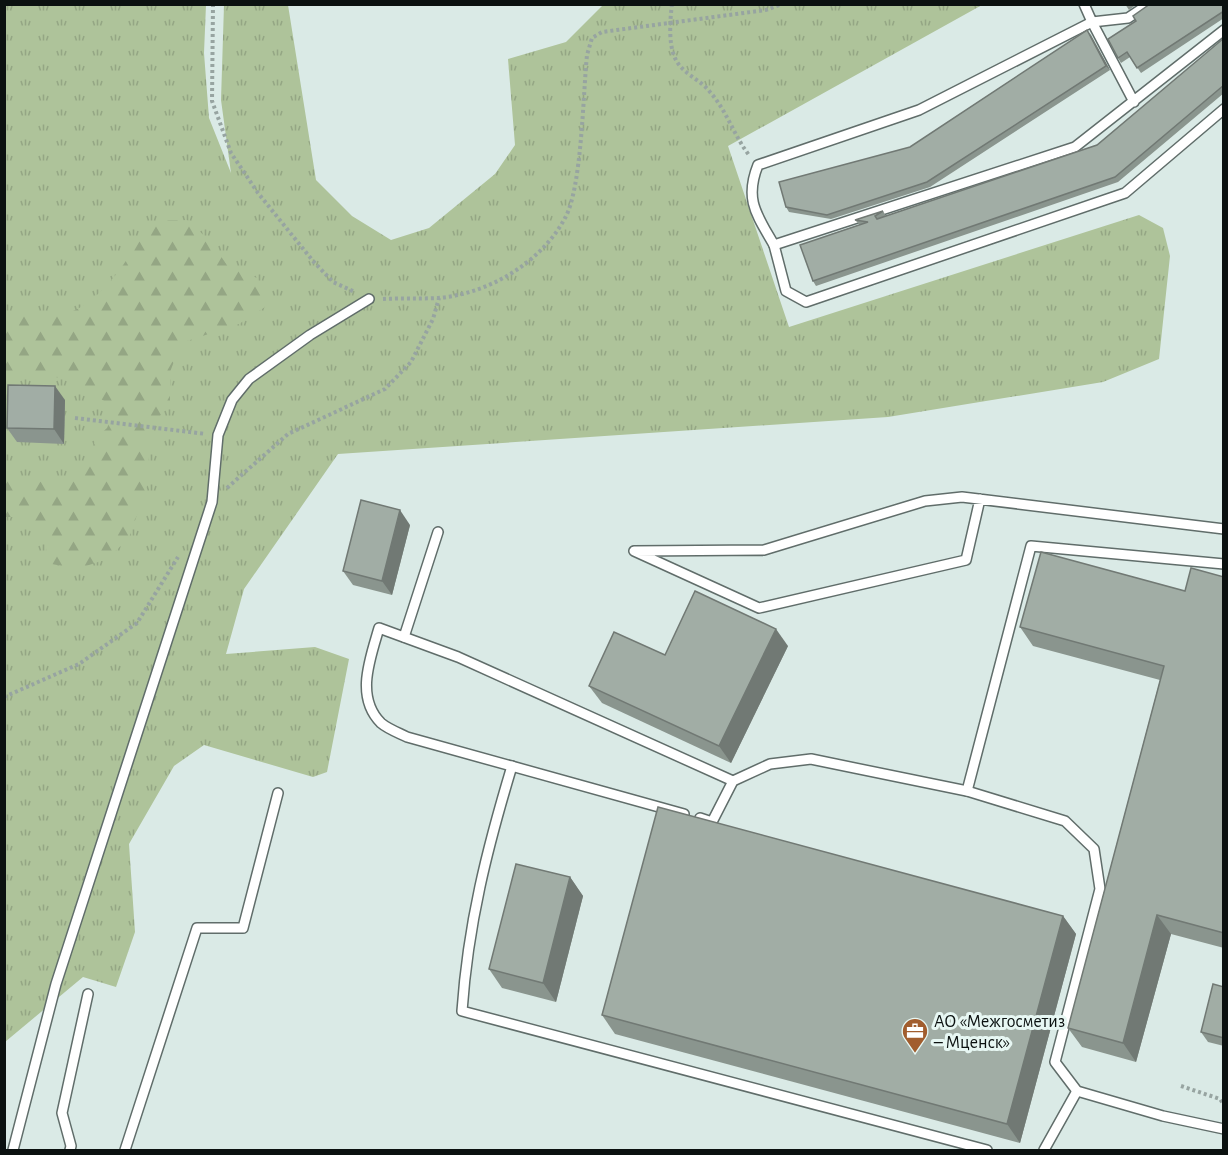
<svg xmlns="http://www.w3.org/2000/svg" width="1228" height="1155" viewBox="0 0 1228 1155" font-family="'Alegreya Sans',sans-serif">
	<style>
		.grass { fill: url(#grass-tufts) }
		.forest { fill: url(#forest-firs) }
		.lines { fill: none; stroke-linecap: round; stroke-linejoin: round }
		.lane-casing { stroke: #606d6a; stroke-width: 12 }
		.path { stroke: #97a4a1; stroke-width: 4; stroke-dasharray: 3 3; stroke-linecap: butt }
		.lane { stroke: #fff; stroke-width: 9 }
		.wall { fill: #8a958e }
		.shaded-wall { fill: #717974 }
		.building { fill: #a1ada5; stroke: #717974; stroke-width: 1.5 }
		.labels { text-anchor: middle; stroke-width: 6; stroke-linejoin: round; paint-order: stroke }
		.poi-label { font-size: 18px; fill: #0b1110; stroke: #e7f7f3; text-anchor: start }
	</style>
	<defs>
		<pattern id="grass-tufts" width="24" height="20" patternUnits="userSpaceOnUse" patternTransform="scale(1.5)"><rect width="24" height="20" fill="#aec39a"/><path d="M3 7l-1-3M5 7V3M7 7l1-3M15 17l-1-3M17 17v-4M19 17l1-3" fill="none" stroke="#94a684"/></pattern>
		<pattern id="forest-firs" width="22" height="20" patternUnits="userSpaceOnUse" patternTransform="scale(1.5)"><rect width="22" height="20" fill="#aec39a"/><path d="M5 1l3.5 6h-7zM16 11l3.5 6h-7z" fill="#94a684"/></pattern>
	</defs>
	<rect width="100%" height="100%" fill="#daeae6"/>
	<polygon class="grass" points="5,5 206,5 204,53 209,118 231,173 221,100 224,5 288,5 316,180 352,216 391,240 429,228 495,174 515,145 508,59 566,42 603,5 982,5 728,146 789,327 1139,215 1163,228 1170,256 1159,359 1103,382 888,417 338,454 244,589 226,654 315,647 349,659 327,772 313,777 204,745 174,766 129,844 135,932 116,987 83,977 5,1042"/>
	<path class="forest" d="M187 220 210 241 227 265 257 278 265 307 239 324 181 343 170 372V401L154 425 149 454 148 483 129 538 107 559 77 569 47 563 45 532 19 517H5V473L17 479 62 484 74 475 91 452 96 438 107 428 113 415 106 402 66 379 22 371 5 381V315C28 311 50 320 73 311 91 304 110 283 121 268 132 253 142 230 160 222 167 219 179 221 187 220Z"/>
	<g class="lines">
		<g class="lane-casing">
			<g id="lane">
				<polyline points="1084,4 1092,22 1128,18 1149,4"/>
				<path d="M1134 102 1092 22 919 110 758 165C744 200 757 215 774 245L1075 147 1224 30"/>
				<polyline points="774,245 786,291 806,302 1125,193 1224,109"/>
				<polyline points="980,499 966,560 759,608 634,551 764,550 925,501 962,497 1224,529"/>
				<polyline points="404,637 438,532"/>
				<path d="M512 766C487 849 468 924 462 1011L987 1150"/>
				<polyline points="967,791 1031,546 1224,564"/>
				<path d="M684 814 407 737C399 733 388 729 381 723 355 697 370 659 379 628L458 657 733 781"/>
				<polyline points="700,818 712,822 733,781 770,764 811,759 967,791 1065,821 1094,849 1100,889 1055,1062 1077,1091 1163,1116 1224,1129"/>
				<polyline points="13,1150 56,984 212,502 218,435 232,400 249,379 310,335 369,299"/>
				<polyline points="70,1150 71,1146 62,1113 88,994"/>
				<polyline points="125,1150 197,928 243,928 278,793"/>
				<polyline points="1044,1150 1077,1091"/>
			</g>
		</g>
		<g class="path">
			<polyline points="213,4 212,101 231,153 258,193 313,261 333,282 355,292"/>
			<path d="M672 4C670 20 668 46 676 60 683 74 701 80 710 92 727 111 734 136 749 155"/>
			<path d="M383 299C401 298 419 299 438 298 488 294 541 263 565 218 582 188 583 93 587 55L592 38 602 32 766 10 782 4"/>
			<polyline points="75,418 206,434"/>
			<polyline points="227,488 288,434 385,389 411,362 433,319 439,298"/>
			<polyline points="4,697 79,664 137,623 178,557"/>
			<polyline points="1181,1086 1220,1099 1224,1105"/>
		</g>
		<use href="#lane" class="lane"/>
	</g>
	<g class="wall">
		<polygon points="1125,4 1137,4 1129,10"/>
		<polygon points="1224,4 1224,18 1141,73 1130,57 1121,63 1118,58 1136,21"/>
		<polygon points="1087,30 1110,70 930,187 831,219 789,212 786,207 910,147"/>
		<polygon points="1224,38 1224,93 1118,182 816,286 813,281 860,225 855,220 883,211 886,216 1097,145"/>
		<polygon points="65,400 64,444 17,442 7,428"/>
		<polygon points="410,525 392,595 353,585 343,571"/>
		<polygon points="1224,577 1224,948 1171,934 1136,1062 1082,1047 1068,1028 1160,680 1033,646 1020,627 1185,591"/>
		<polygon points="788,646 731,763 602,703 589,686 665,655"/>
		<polygon points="570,877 583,896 556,1002 502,988 489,969"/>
		<polygon points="1063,916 1076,934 1020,1143 615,1034 602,1015"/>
		<polygon points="1224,987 1224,1046 1208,1042 1201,1032"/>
	</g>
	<g class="shaded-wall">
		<polygon points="1087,30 1091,35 1110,70 1106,66"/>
		<polygon points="55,386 65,400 64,444 54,429"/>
		<polygon points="400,510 410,525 392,595 382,581"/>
		<polygon points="776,629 788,646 731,763 719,746"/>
		<polygon points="570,877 583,896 556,1002 543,983"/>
		<polygon points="1157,915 1171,934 1136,1062 1123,1043"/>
		<polygon points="1063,916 1076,934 1020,1143 1007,1124"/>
	</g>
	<g class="building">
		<polygon points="1150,4 1224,4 1224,11 1137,68 1127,52 1118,58 1108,39 1136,21 1133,16"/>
		<polygon points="1087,30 1106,66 927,182 827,215 786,207 779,182 910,147"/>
		<polygon points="1224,38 1224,85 1115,177 813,281 800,245 868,222 855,220 883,211 875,216 877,219 1097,145"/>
		<polygon points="8,385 55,386 54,429 7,428"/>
		<polygon points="361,500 400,510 382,581 343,571"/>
		<polygon points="1041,552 1185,591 1191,568 1224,577 1224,933 1157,915 1123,1043 1068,1028 1164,666 1020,627"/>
		<polygon points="695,591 776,629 719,746 589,686 614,632 665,655"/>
		<polygon points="658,807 1063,916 1007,1124 602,1015"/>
		<polygon points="516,864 570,877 543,983 489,969"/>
		<polygon points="1213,984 1224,987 1224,1038 1201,1032"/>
	</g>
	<defs>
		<g id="office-pin" transform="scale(1.35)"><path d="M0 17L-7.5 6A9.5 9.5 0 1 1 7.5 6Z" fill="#a15d2e" stroke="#e7f7f3"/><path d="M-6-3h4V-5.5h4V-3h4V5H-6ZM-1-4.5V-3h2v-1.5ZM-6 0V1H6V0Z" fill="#fff"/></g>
	</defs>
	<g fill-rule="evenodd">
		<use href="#office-pin" x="915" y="1031"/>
	</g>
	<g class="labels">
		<g class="poi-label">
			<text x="934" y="1027">АО «Межгосметиз<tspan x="934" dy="21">– Мценск»</tspan></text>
		</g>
	</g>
	<rect width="1228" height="1155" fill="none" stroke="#0b1110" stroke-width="12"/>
</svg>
